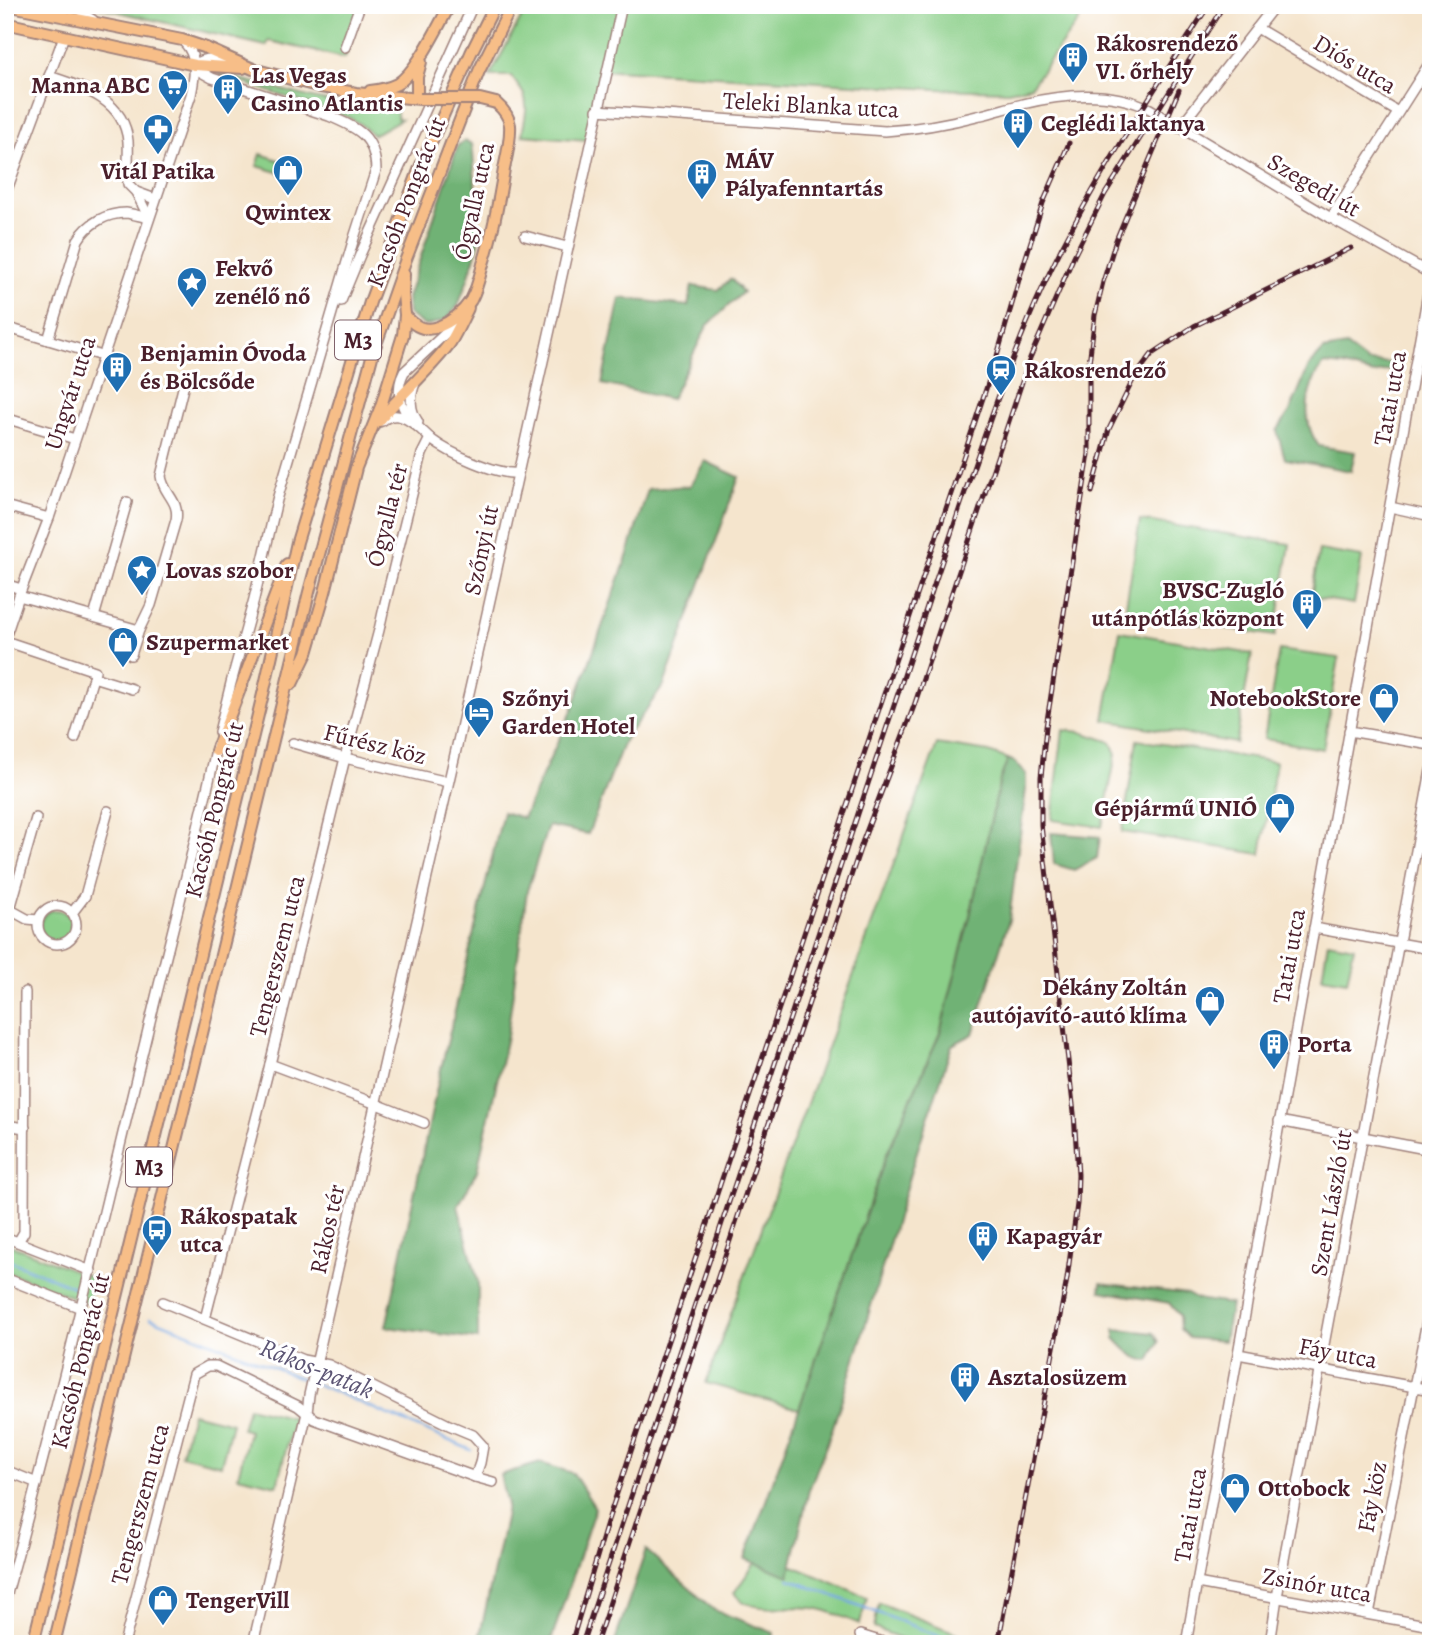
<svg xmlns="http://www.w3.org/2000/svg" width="1436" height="1649" viewBox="0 0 1436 1649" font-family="Alegreya,serif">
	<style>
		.green { fill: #8bcf89; stroke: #6a775a; stroke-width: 2 }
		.forest { fill: #70b275; stroke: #5d6850; stroke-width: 2 }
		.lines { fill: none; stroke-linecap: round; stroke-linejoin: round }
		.stream { stroke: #76a7e1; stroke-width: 2.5 }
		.minor-casing { stroke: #a0827c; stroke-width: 12 }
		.major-casing { stroke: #a0827c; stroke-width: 14 }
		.minor { stroke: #fff; stroke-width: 9 }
		.major { stroke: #f7be88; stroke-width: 10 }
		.rail-casing { stroke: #4a1f2b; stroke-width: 5 }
		.rail { stroke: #fff; stroke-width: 2.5; stroke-dasharray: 8; stroke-linecap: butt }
		.major-bridge-casing { stroke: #a0827c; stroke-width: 14; stroke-linecap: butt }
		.major-bridge { stroke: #f7be88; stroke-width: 10 }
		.labels { text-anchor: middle; stroke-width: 6; stroke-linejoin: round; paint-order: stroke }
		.shield { fill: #fff; stroke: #80626b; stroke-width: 2 }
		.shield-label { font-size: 23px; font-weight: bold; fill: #4a1f2b }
		.poi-label { font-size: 24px; font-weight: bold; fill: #4a1f2b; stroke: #fff; text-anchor: start }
		.street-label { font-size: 24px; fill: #4a1f2b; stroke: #fff }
		.water-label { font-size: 26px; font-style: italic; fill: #5c5574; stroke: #fff }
	</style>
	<rect width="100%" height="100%" fill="#fff"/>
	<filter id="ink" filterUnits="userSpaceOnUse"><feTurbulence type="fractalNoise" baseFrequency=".0143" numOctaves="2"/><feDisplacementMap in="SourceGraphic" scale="14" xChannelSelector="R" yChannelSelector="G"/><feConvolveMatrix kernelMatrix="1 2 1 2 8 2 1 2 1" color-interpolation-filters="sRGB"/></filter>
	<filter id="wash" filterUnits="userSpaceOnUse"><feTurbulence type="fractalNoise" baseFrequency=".00686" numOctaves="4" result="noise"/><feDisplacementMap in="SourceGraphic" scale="28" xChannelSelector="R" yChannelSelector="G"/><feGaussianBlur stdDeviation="1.57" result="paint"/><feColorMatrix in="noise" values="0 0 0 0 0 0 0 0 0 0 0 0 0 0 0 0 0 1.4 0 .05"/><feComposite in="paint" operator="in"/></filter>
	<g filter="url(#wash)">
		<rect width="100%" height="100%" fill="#f5e5cd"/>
		<g class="green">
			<polygon points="89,5 361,5 345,58 269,41 266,46"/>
			<path d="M528 5H1090L1031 86 1008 91 936 89 615 70 602 71 587 140 522 135C524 122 529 107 524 95 521 88 515 82 511 76H490Z"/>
			<polygon points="219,73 316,99 367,108 397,111 397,118 401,119 373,135 359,123 348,117 219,75"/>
			<polygon points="261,154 290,164 288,175 257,166"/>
			<polygon points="1140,520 1290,544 1275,636 1125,612"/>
			<polygon points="1319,550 1362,557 1354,604 1311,597"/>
			<polygon points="1120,631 1252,654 1236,743 1104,720"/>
			<polygon points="1279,650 1339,658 1323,749 1264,739"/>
			<polygon points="1063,730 1081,732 1111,742 1116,754 1102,827 1052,820"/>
			<polygon points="1137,740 1276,762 1261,854 1122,832"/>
			<polygon points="937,744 989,752 1008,759 1000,780 970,916 940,1033 886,1156 799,1409 706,1383"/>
			<circle cx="56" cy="926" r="16"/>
			<polygon points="1328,942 1354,947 1347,981 1322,977"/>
			<polygon points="5,1243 94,1278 88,1303 5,1271"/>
			<polygon points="248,1407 294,1418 277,1485 238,1476 249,1431 242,1429"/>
			<polygon points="192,1413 232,1423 221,1465 181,1455"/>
			<path d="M762 1553 867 1597 860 1624C846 1619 827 1609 813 1608 788 1604 750 1616 734 1593Z"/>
			<polygon points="879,1603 979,1642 979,1644 916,1644 874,1628"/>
		</g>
		<g class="forest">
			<polygon points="465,141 472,144 473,151 479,243 468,279 458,306 446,320 425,326 408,314 407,298 458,145"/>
			<polygon points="731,279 743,292 707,326 671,399 602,384 620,298 688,306 692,286 718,290"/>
			<path d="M1346 346 1367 362 1396 363 1395 369 1374 374 1343 366 1324 364C1305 388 1301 422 1319 446L1355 452 1351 471 1285 459 1277 431 1290 411 1309 366 1324 350Z"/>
			<polygon points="705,461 739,477 664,685 625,739 588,834 548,826 527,891 507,1036 477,1171 458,1206 478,1282 478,1339 386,1327 440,1073 503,812 523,818 573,708 628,554 648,489 690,486"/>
			<polygon points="1008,759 1015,762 1026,774 1026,789 1009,920 973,1034 952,1045 912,1167 860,1343 831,1433 809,1490 789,1576 745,1559 799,1409 886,1156 940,1033 970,916 1000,780"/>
			<polygon points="1051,833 1100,837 1097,858 1074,870 1054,864"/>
			<polygon points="1101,1283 1187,1294 1196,1299 1231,1304 1224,1341 1189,1338 1180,1329 1179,1315 1169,1303 1100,1291"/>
			<path d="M1115 1329 1154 1333 1159 1342 1149 1361C1134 1359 1125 1349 1115 1338Z"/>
			<polygon points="540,1463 573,1473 595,1508 550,1644 478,1644 505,1519 507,1505 500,1475"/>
			<polygon points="646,1550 714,1610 774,1633 773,1644 614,1644"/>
		</g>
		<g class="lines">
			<g class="stream">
				<polyline points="5,1259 76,1288"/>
				<polyline points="150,1318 326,1388 471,1450"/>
				<polyline points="789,1579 960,1644"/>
			</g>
		</g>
	</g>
	<g filter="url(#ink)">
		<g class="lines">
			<g class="minor-casing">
				<g id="minor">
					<polyline points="78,5 83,14 93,20"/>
					<polyline points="1257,28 1398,112"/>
					<polyline points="345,47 360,5"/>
					<path d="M195 65 201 72 212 78 329 116C358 128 375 136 376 170L354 238 277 500 254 599 231 683 219 732"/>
					<path d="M195 65C205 56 218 58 229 62"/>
					<path d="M49 76C82 87 124 99 128 141 129 155 127 170 128 184L136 192 155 199"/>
					<path d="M597 110 885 131C918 129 950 123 981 115 995 112 1009 107 1023 104 1064 94 1111 90 1150 109L1331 218 1431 274"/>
					<polyline points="1179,128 1275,5"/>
					<polyline points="136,192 149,218"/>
					<polyline points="5,195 64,36"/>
					<polyline points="1331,218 1431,61"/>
					<polyline points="525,236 567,247"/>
					<polyline points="341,301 360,255 473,5"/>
					<polyline points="5,327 102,356"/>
					<path d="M48 340 78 240C88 223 107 213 126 213 134 214 142 217 149 218"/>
					<path d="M415 383C410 397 409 409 418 422"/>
					<polyline points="5,418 75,439"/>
					<path d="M409 419C400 403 395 389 404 372L449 330 459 316"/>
					<path d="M382 421C388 416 394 414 402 417 414 421 423 432 432 440 449 453 497 475 518 473"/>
					<polyline points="5,506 49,518"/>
					<polyline points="1390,507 1431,516"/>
					<polyline points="5,584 21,589"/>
					<polyline points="19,596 139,630"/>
					<polyline points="94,617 127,502"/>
					<path d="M5 638 20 593 49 518 191 95C195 76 198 56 184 42"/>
					<polyline points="5,641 95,671 75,738"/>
					<path d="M131 655 139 630 151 605 176 520C180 500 163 494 161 476L186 376"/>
					<polyline points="93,677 132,689"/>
					<polyline points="1349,731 1431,745"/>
					<polyline points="293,743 345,758 448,782"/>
					<circle cx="57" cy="925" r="19"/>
					<polyline points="7,908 27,919 38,920"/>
					<polyline points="10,909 36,818"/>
					<polyline points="72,913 85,896 108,811"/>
					<polyline points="1314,928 1431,949"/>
					<polyline points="270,1064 374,1103 424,1123"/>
					<polyline points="1279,1121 1431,1150"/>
					<polyline points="5,1125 25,1128"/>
					<polyline points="5,1237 91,1271"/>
					<polyline points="18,1242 24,1232 25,992"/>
					<polyline points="5,1278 81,1308"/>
					<polyline points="163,1302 303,1360 329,1365 449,1425 473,1435 483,1446 480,1463 475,1477"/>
					<polyline points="205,1319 270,1064 345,758 379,630 385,603 422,454 430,438"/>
					<polyline points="1238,1354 1431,1390"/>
					<polyline points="5,1470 37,1483"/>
					<polyline points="1197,1583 1431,1626"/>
					<path d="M5 1601C57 1413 101 1223 147 1034 170 938 196 842 217 745"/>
					<polyline points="1369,1614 1431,1301"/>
					<polyline points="860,1635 889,1644"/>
					<polyline points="124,1644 194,1374 208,1366 216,1366 298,1406 314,1419 475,1477 493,1482"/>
					<polyline points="253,1644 307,1413 309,1395 484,627 622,5"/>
					<polyline points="1186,1644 1431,276"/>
					<polyline points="1270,1644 1277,1597 1431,770"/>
				</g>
			</g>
			<g class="major-casing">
				<g id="major">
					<polyline points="6,5 182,40 206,48 253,69 321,87 356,93 420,99"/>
					<polyline points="5,23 195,65 243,68"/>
					<path d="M370 91C379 90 389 88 397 84 417 72 438 26 450 5"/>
					<polyline points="417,98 417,77 421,62"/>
					<path d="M405 315C414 326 424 332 438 327 451 322 463 312 471 300 477 289 480 276 483 264 493 233 499 201 504 169 507 155 511 139 510 125 509 116 503 109 496 103"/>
					<path d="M379 421C401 394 429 371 450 343 457 332 462 320 468 308"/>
					<polyline points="292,684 307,653 325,592 356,468 381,406 403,335 405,315 403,294 404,274"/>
					<polyline points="216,751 242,684 287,564"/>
					<polyline points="33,1644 264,690 297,542 370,302 421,165 471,53 495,5"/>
					<polyline points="54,1644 309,592 373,353 406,259 479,71 512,5"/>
				</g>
			</g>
			<use href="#minor" class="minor"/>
			<use href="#major" class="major"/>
			<g class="rail-casing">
				<g id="rail">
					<polyline points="1092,492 1109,429 1134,378 1152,354 1194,326 1351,248"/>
					<polyline points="571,1644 608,1520 997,356 1020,276 1043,203 1069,143"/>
					<path d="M582 1644 959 510C989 421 1019 332 1062 247 1105 163 1158 84 1209 5"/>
					<polyline points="596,1644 862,843 914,706 1030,358 1074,256 1105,194 1224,5"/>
					<polyline points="998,1644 1067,1279 1077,1204 1078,1175 1074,1113 1041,825 1041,777 1046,727 1089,454 1089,363 1095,315 1103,282 1116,240 1179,90"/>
				</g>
			</g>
			<use href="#rail" class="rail"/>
			<g class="major-bridge-casing">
				<polyline id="major-bridge" points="420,99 480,99 496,103"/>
			</g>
			<use href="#major-bridge" class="major-bridge"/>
		</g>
	</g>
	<defs>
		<g id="building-pin" transform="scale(1.575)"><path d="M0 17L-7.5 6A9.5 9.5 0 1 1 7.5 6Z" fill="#1f6fb2" stroke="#fff"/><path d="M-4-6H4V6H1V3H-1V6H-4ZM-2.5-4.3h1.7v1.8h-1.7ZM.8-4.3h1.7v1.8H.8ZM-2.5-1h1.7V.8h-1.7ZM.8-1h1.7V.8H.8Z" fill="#fff"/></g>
		<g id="supermarket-pin" transform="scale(1.575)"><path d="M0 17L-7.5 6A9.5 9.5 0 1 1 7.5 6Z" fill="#1f6fb2" stroke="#fff"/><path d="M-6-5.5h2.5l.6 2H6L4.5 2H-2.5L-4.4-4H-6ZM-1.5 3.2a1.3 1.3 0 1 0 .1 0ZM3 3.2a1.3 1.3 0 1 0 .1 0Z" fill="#fff"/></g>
		<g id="pharmacy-pin" transform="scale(1.575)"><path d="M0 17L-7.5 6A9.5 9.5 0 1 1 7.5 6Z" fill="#1f6fb2" stroke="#fff"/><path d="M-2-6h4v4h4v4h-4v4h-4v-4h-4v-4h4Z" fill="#fff"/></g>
		<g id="shop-pin" transform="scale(1.575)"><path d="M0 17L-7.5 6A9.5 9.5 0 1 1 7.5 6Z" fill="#1f6fb2" stroke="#fff"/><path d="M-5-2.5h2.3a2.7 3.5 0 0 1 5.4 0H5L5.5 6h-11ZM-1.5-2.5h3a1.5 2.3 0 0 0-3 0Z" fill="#fff"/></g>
		<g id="sight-pin" transform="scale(1.575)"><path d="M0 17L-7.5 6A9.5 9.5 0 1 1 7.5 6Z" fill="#1f6fb2" stroke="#fff"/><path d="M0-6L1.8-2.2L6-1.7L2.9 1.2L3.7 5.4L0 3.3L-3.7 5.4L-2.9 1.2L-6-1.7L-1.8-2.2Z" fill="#fff"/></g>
		<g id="station-pin" transform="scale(1.575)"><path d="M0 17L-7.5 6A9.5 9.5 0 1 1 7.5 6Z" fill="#1f6fb2" stroke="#fff"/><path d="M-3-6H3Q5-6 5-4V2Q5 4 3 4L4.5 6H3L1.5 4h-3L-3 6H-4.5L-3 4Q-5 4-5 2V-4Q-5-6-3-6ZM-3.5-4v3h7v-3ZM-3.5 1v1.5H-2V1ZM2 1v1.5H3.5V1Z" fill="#fff"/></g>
		<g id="hotel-pin" transform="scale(1.575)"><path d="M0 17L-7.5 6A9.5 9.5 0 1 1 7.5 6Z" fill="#1f6fb2" stroke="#fff"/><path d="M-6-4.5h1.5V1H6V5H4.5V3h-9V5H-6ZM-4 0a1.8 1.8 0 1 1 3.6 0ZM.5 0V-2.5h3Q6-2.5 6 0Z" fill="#fff"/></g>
		<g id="bus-pin" transform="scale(1.575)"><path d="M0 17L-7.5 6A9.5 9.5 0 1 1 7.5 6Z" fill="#1f6fb2" stroke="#fff"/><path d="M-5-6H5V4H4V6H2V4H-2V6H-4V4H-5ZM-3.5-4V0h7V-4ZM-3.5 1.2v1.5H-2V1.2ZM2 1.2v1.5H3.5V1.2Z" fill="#fff"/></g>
	</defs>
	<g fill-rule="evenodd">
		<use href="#building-pin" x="1073" y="57"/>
		<use href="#supermarket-pin" x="173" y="85"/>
		<use href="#building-pin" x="228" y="89"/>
		<use href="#building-pin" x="1018" y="123"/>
		<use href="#pharmacy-pin" x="158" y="129"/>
		<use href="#shop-pin" x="288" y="170"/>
		<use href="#building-pin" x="702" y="174"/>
		<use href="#sight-pin" x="192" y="282"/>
		<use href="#building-pin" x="117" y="367"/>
		<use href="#station-pin" x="1001" y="370"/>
		<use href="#sight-pin" x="142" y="570"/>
		<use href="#building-pin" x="1307" y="604"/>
		<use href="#shop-pin" x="123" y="642"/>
		<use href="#shop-pin" x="1384" y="698"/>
		<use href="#hotel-pin" x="479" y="712"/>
		<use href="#shop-pin" x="1280" y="808"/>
		<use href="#shop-pin" x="1210" y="1001"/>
		<use href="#building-pin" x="1274" y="1044"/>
		<use href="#bus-pin" x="157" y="1230"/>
		<use href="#building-pin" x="983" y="1236"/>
		<use href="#building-pin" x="965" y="1377"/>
		<use href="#shop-pin" x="1235" y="1488"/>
		<use href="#shop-pin" x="163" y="1600"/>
	</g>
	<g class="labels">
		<g class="shield">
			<rect x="335" y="320.5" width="46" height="39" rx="5"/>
			<rect x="126" y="1147.5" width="46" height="39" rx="5"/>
		</g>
		<g class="shield-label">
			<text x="358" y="348">M3</text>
			<text x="149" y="1175">M3</text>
		</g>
		<g class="poi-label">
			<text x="1096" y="51">Rákosrendező<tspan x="1096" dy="28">VI. őrhely</tspan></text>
			<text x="251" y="83">Las Vegas<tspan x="251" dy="28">Casino Atlantis</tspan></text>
			<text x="150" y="93" text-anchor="end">Manna ABC</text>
			<text x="1041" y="131">Ceglédi laktanya</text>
			<text x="725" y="168">MÁV<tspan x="725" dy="28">Pályafenntartás</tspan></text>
			<text x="158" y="179" text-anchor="middle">Vitál Patika</text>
			<text x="288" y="220" text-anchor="middle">Qwintex</text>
			<text x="215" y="276">Fekvő<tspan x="215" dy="28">zenélő nő</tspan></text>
			<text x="140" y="361">Benjamin Óvoda<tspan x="140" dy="28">és Bölcsőde</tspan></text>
			<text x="1024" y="378">Rákosrendező</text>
			<text x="165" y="578">Lovas szobor</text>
			<text x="1284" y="598" text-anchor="end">BVSC-Zugló<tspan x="1284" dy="28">utánpótlás központ</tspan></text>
			<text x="146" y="650">Szupermarket</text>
			<text x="502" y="706">Szőnyi<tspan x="502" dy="28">Garden Hotel</tspan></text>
			<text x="1361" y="706" text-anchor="end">NotebookStore</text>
			<text x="1257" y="816" text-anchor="end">Gépjármű UNIÓ</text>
			<text x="1187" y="995" text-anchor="end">Dékány Zoltán<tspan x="1187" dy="28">autójavító-autó klíma</tspan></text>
			<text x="1297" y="1052">Porta</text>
			<text x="180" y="1224">Rákospatak<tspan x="180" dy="28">utca</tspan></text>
			<text x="1006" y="1244">Kapagyár</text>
			<text x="988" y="1385">Asztalosüzem</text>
			<text x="1258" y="1496">Ottobock</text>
			<text x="186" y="1608">TengerVill</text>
		</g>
		<g class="street-label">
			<text transform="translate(1355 64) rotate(31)" y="8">Diós utca</text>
			<text transform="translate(811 105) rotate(3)" y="8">Teleki Blanka utca</text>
			<text transform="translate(1314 185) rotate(30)" y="8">Szegedi út</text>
			<text transform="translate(474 201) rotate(-78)" y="8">Ógyalla utca</text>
			<text transform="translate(406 202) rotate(-69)" y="8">Kacsóh Pongrác út</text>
			<text transform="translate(70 393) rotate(-72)" y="8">Ungvár utca</text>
			<text transform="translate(1390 398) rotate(-80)" y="8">Tatai utca</text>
			<text transform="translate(387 515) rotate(-76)" y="8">Ógyalla tér</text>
			<text transform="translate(481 550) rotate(-78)" y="8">Szőnyi út</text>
			<text transform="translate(375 744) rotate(14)" y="8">Fűrész köz</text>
			<text transform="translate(214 810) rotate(-76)" y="8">Kacsóh Pongrác út</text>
			<text transform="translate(277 956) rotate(-76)" y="8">Tengerszem utca</text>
			<text transform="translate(1289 956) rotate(-80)" y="8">Tatai utca</text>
			<text transform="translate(1331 1203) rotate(-80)" y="8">Szent László út</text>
			<text transform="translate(327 1229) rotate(-78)" y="8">Rákos tér</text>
			<text transform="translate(1338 1353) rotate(11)" y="8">Fáy utca</text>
			<text transform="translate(80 1361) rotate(-76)" y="8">Kacsóh Pongrác út</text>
			<text transform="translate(1372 1497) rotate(-79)" y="8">Fáy köz</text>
			<text transform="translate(140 1504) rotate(-75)" y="8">Tengerszem utca</text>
			<text transform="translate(1190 1515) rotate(-80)" y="8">Tatai utca</text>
			<text transform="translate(1317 1585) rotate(10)" y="8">Zsinór utca</text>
		</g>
		<g class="water-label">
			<text transform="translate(317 1368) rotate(22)" y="9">Rákos-patak</text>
		</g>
	</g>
	<rect width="1436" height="1649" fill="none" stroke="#fff" stroke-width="28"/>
</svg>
